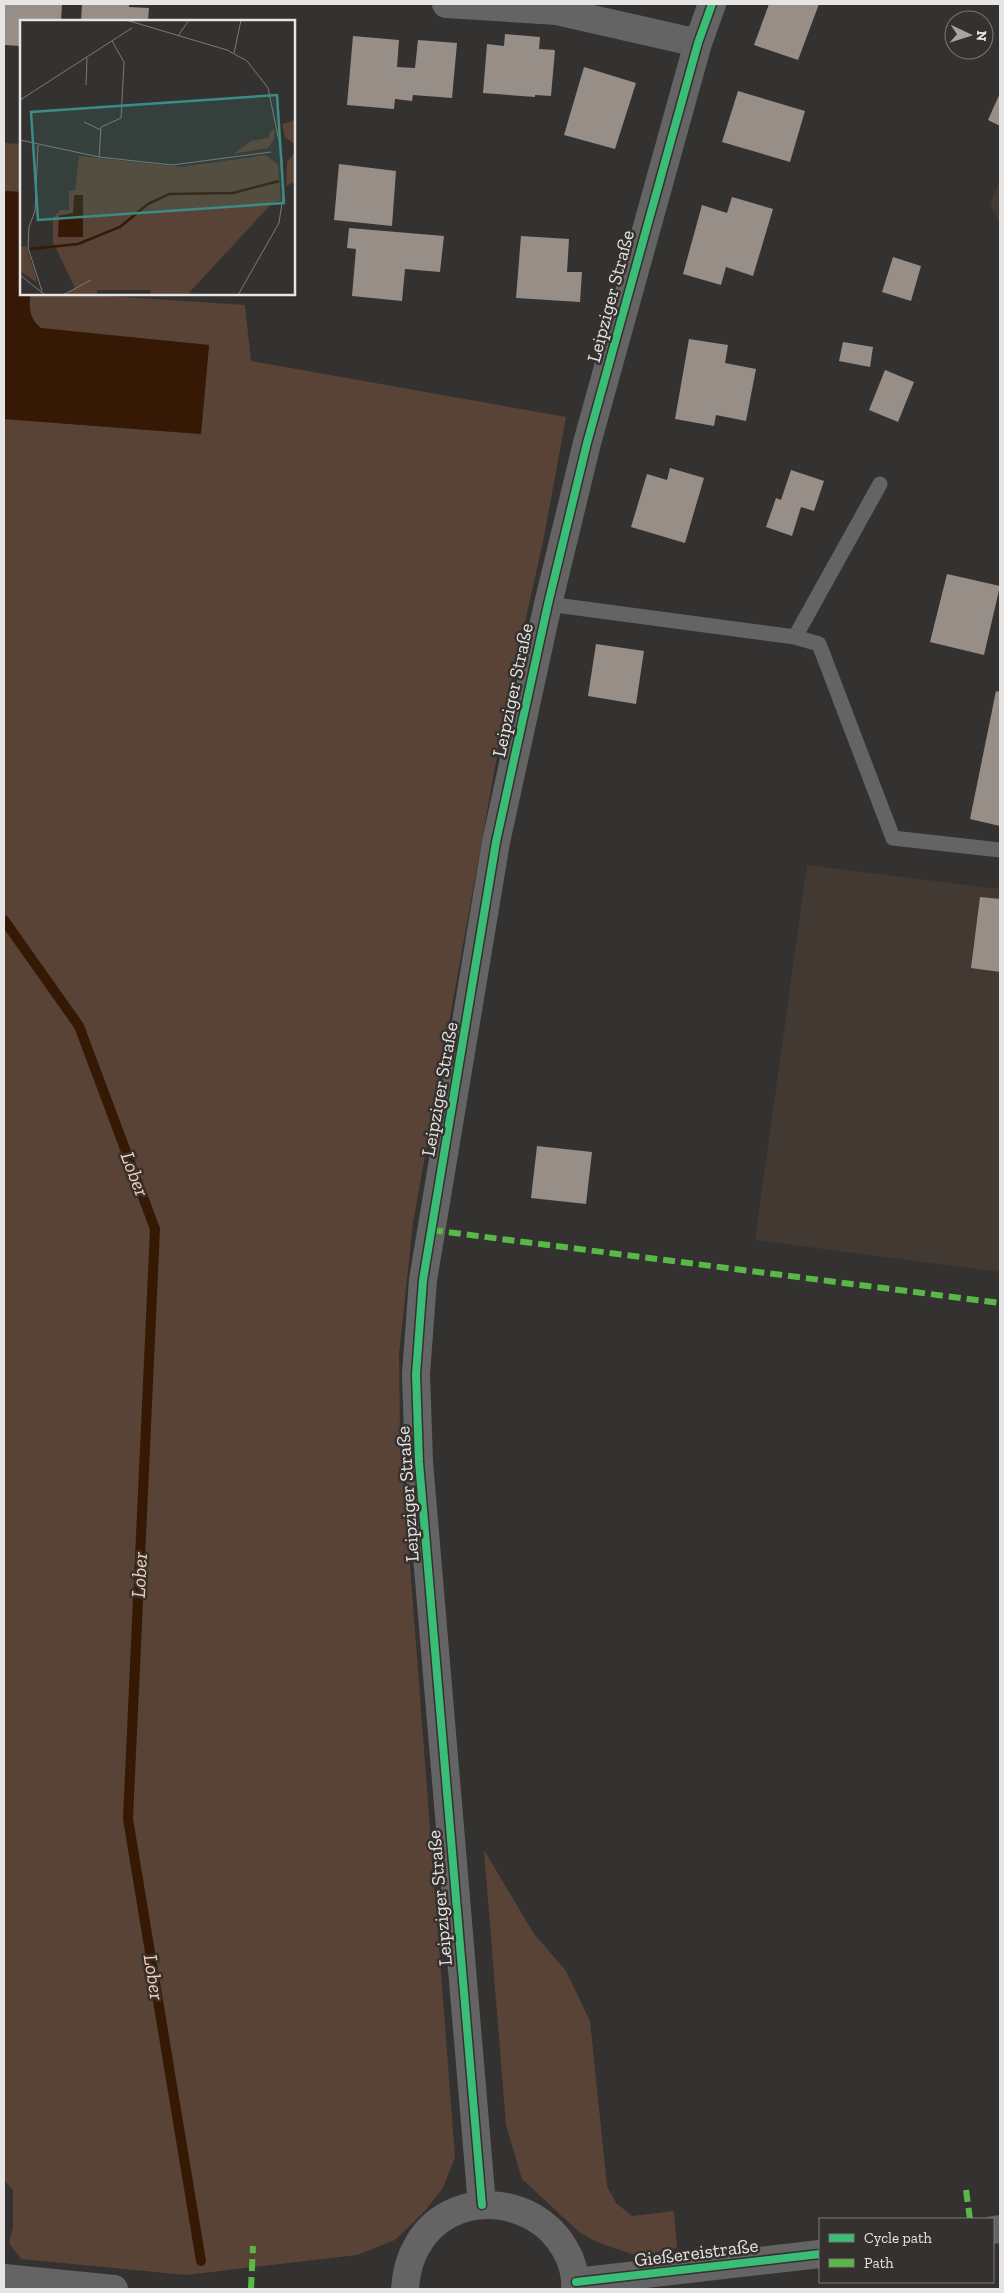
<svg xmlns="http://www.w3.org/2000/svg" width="1004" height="2293" viewBox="0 0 1004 2293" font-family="'Zilla Slab',serif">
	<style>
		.built { fill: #423933 }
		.green { fill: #594336 }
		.water { fill: #361905 }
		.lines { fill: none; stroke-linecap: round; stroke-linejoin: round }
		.stream { stroke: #361905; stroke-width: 10 }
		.building { fill: #988e88 }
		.service { stroke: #656464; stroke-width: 15 }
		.minor { stroke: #656464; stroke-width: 28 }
		.tertiary { stroke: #656464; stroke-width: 28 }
		.quiet { stroke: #58b947; stroke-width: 6; stroke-dasharray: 12 6; stroke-linecap: butt }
		.cycleway-casing { stroke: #35312f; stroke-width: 11 }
		.cycleway { stroke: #3abd76; stroke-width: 8 }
		.labels { text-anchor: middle; stroke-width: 5; stroke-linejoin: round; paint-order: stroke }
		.street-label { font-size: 19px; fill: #e7e5e3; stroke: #35312f }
		.water-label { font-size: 20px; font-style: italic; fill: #ffcdad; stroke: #35312f }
		.inset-river { fill: none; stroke: #361905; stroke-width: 2.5 }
		.inset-road { fill: none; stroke: #7c7a78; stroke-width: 1 }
		.view { fill: #3a8c85; fill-opacity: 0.15; stroke: #3a8c85; stroke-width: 2.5 }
		.inset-edge { fill: none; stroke: #e7e5e3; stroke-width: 2.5 }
	</style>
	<rect width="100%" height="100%" fill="#343230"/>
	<g class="built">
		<polygon points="1000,179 1000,225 990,203"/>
		<polygon points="807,865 1000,889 1000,1272 755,1240"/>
	</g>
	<g class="green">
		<polygon points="4,143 21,144 21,192 4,191"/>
		<path d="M30 294H78L245 305 251 361 566 417 543 542 506 706 413 1223 399 1354 400 1434 455 2157 443 2188 424 2212 395 2240 357 2255 186 2275 21 2259 9 2243 13 2228V2190L4 2180V419L201 434 209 345 41 329C29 318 29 309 30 294Z"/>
		<polygon points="484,1850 534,1934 566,1971 590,2021 607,2186 616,2203 632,2216 674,2211 677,2248 637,2256 597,2242 579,2232 522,2179 506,2125"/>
	</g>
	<path class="water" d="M4 191 21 192V294H30C29 309 29 318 41 328L209 345 201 434 4 419Z"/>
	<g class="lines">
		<polyline class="stream" points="4,920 79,1026 155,1229 128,1819 201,2261"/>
	</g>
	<g class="building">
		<polygon points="4,4 62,4 61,21 21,21 21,46 4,45"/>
		<polygon points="82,4 129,4 129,7 149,8 148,21 81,21"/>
		<polygon points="769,4 819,4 798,60 754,45"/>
		<polygon points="505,34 540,37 539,49 555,50 551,96 535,95 535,97 483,93 487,44 504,46"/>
		<polygon points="353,36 399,40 397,67 415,68 418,40 457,43 452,98 413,95 412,101 395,99 394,109 347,105"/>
		<polygon points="584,67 636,83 615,149 564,135"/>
		<polygon points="738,91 805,111 790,162 722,142"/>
		<polygon points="1000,93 1000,126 988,120"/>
		<polygon points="339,164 396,171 392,226 334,220"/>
		<polygon points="732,197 773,209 753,276 726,267 721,285 683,274 702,205 727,213"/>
		<polygon points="349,228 444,236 440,272 405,269 402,301 352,296 356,249 347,248"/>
		<polygon points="521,236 569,239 567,272 582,272 580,302 516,298"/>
		<polygon points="893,257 921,266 911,301 882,292"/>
		<polygon points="689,339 728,345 725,363 756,369 746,421 716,415 714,426 675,419"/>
		<polygon points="843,342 873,347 870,367 839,361"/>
		<polygon points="885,370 914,382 898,422 869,410"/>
		<polygon points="670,468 704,478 685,543 631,527 647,474 667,480"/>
		<polygon points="791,470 824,481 814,511 801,507 792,536 766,527 776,498 781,500"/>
		<polygon points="947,574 1000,586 984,655 930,642"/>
		<polygon points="596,644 644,651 636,704 588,696"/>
		<polygon points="996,691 1000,692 1000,826 970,819"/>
		<polygon points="980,897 1000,899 1000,972 971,968"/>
		<polygon points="537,1146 592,1152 586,1204 531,1198"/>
	</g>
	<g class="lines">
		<g class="service">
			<polyline points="548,604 795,637 819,644 893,838 1000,850"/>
			<polyline points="795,637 880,484"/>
		</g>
		<g class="minor">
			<polyline points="446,4 557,11 698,43"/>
			<polyline points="993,2230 1000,2229"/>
			<polyline points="576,2282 820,2254"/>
		</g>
		<g class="tertiary">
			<polyline points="482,2205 419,1462 416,1374 423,1280 496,842 548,604 587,443 698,43 712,4"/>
			<polyline points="4,2278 114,2289"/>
			<path d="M405 2289C406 2274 409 2259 417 2246 449 2188 534 2194 565 2249 572 2261 576 2275 575 2289"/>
		</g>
		<g class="quiet">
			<polyline points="431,1230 1000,1303"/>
			<polyline points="966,2190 970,2219"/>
			<polyline points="980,2282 980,2283"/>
			<polyline points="251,2289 253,2246"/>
		</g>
		<g class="cycleway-casing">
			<g id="cycleway">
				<polyline points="482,2205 419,1462 416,1374 423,1280 496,842 548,604 587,443 698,43 712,4"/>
				<polyline points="576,2282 820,2254"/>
			</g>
		</g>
		<use href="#cycleway" class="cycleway"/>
	</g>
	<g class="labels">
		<g class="street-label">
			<text transform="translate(610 296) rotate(-75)" y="7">Leipziger Straße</text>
			<text transform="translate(512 690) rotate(-78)" y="7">Leipziger Straße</text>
			<text transform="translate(439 1089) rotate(-80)" y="7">Leipziger Straße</text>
			<text transform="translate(407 1494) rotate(-94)" y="7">Leipziger Straße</text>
			<text transform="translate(439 1898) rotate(-95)" y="7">Leipziger Straße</text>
			<text transform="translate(696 2252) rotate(-7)" y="7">Gießereistraße</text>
		</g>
		<g class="water-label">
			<text transform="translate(135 1174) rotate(69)" y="7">Lober</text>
			<text transform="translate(139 1575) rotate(-87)" y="7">Lober</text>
			<text transform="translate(154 1977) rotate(81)" y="7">Lober</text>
		</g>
	</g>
	<g transform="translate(20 20)">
		<rect width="275" height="275" fill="#343230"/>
		<path d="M275 100V123H273L265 117 262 104ZM255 110 254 119 248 128 213 134 231 121 248 118 251 111ZM275 132V162L266 166 267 142ZM246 135 258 145 261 181 253 182 167 275H131L130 270H77V275H45L55 268 33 222V197L41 190H49V171L55 170 59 136 161 147ZM53 193 38 217 39 195ZM6 226 16 257V262L0 251V227Z" fill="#594336" fill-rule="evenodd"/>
		<path d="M54 175H63V217H38L39 196 53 193Z" fill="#361905"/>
		<path class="inset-river" d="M10 229 58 224 100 207 128 184 149 174 213 173 259 161"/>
		<path class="inset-road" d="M106 0 207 30 227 41 248 68 259 121M158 16 169 0M214 33 221 0M66 65 67 38M0 80 112 8M64 102 81 110M0 120 79 137 152 145 251 132M18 125 15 191 9 207 8 228 22 271M79 137 81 107 101 98 104 42 92 21M0 255 25 275M43 275 71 260M218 275 259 203 263 176 262 139"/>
		<path class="view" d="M257 75 264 183 18 200 11 92Z"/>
		<rect width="275" height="275" class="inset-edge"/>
	</g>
	<rect width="1004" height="2293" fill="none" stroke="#e7e5e3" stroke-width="10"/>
	<rect x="819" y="2218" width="175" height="65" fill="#35312f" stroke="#7c7977"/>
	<rect x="829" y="2234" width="25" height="8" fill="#3abd76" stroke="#7c7977"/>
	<text x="864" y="2243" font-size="15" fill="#e7e5e3">Cycle path</text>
	<rect x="829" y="2259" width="25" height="8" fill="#58b947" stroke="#7c7977"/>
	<text x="864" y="2268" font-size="15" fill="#e7e5e3">Path</text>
	<g transform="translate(969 35) rotate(94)"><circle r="24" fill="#35312f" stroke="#7c7977"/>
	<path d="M0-4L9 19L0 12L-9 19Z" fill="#a8a6a4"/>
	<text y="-8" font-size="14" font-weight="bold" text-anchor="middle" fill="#e7e5e3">N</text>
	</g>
</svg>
